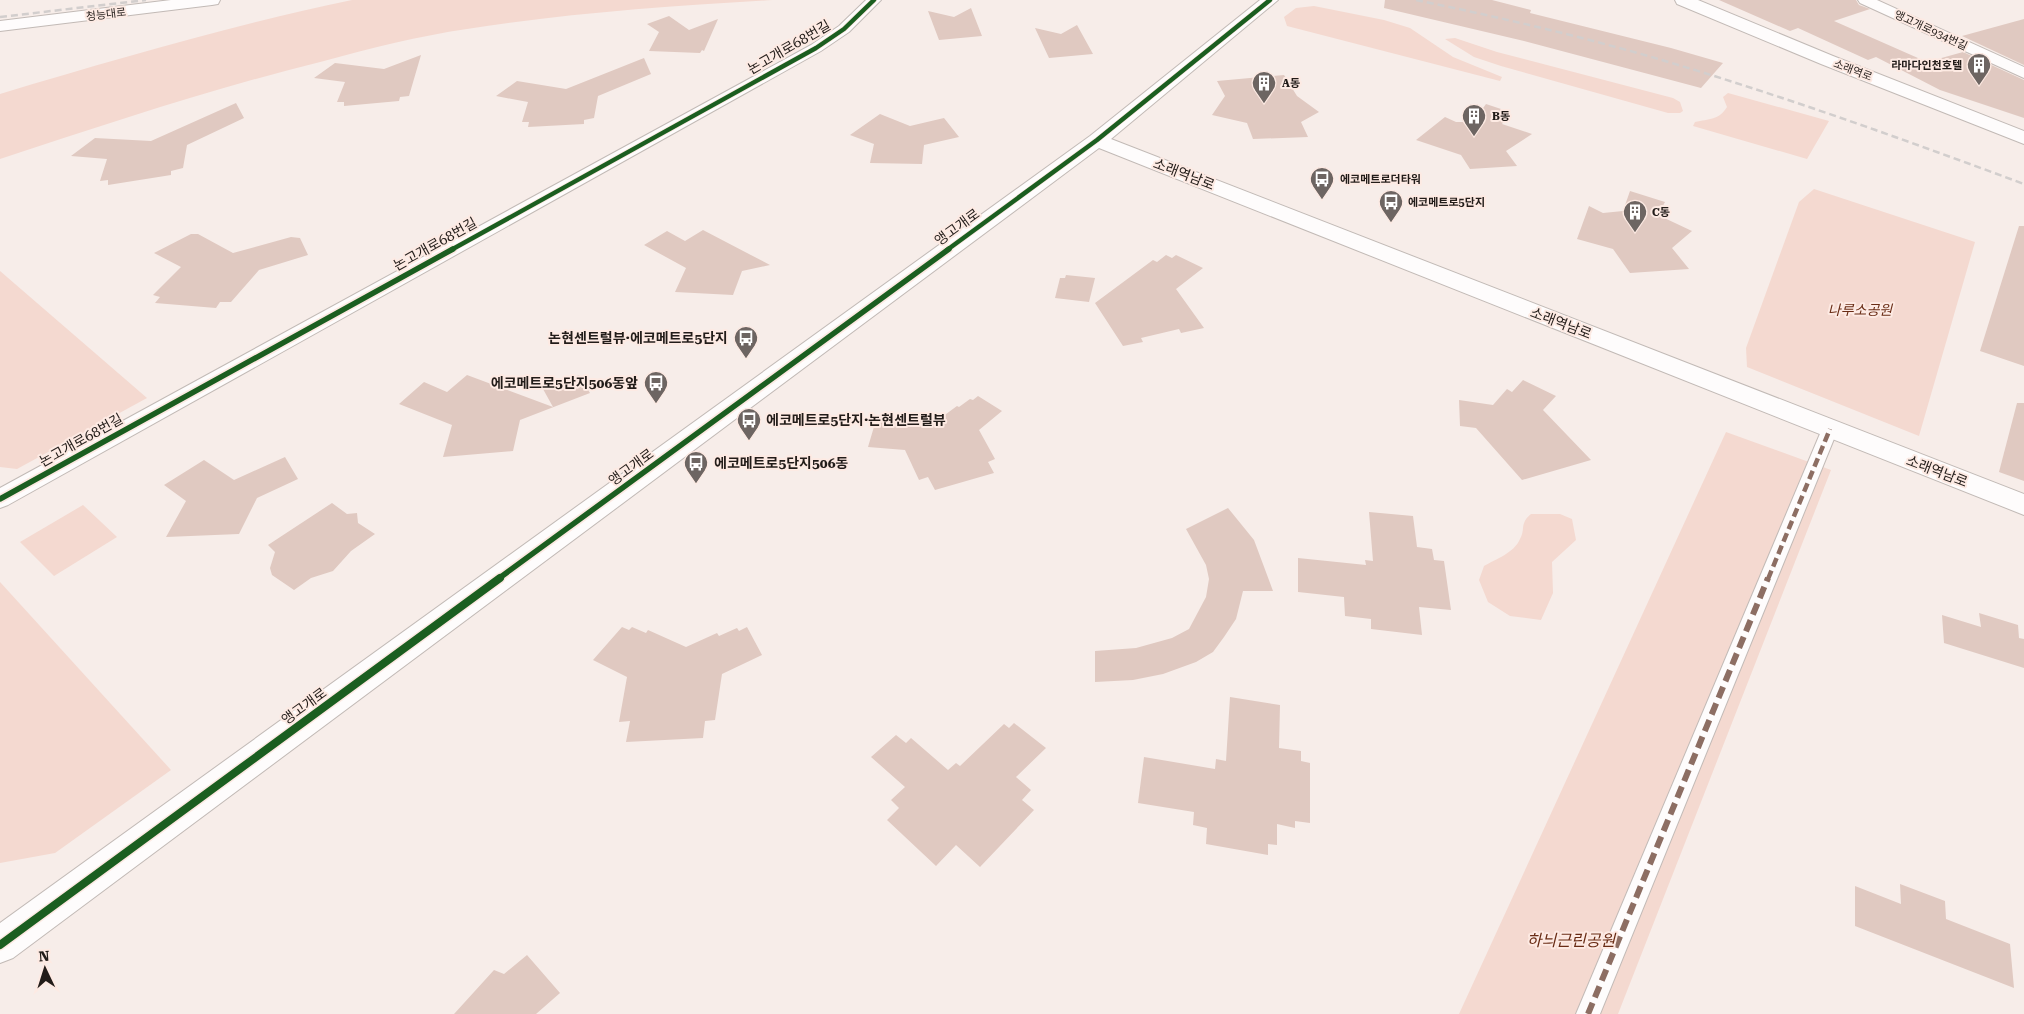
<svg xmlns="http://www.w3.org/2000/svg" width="2024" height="1014" viewBox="0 0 2024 1014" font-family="'Roboto Serif','Noto Sans KR',serif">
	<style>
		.green { fill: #f4d9d0 }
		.building { fill: #e0c9c1 }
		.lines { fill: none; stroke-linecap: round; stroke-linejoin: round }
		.pedestrian-casing { stroke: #c2bab6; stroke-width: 2 }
		.minor-casing { stroke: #c2bab6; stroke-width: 2 }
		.tertiary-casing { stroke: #c2bab6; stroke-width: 2 }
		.secondary-casing { stroke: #c2bab6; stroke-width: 2 }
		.pedestrian { fill: #fefcfc; fill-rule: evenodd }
		.minor { fill: #fefcfc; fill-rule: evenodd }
		.tertiary { fill: #fefcfc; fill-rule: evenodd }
		.secondary { fill: #fefcfc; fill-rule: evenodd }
		.rail { stroke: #d2cecd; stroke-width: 2.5; stroke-dasharray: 7 4; stroke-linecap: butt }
		.quiet-far1 { stroke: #8d6e63; stroke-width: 4.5; stroke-dasharray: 9 4.5; stroke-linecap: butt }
		.quiet { stroke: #8d6e63; stroke-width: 6; stroke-dasharray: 12 6; stroke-linecap: butt }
		.cycleway-far2-casing { stroke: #fdeae3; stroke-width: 6 }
		.cycleway-far1-casing { stroke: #fdeae3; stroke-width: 9 }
		.cycleway-casing { stroke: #fdeae3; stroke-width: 11 }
		.cycleway-far2 { stroke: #1b5e20; stroke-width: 4.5 }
		.cycleway-far1 { stroke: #1b5e20; stroke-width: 5.5 }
		.cycleway { stroke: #1b5e20; stroke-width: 8 }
		.labels { text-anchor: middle; stroke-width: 4; stroke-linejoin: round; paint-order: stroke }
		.far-street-label { font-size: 11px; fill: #221c19; stroke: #fdeae3 }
		.far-poi-label { font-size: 11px; font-weight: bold; fill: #221c19; stroke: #fdeae3; text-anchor: start }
		.street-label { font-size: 14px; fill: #221c19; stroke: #fdeae3 }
		.park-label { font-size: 14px; font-style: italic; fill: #692c15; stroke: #fdeae3 }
		.poi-label { font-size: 14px; font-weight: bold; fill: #221c19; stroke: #fdeae3; text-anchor: end }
		.near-park-label { font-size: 16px; font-style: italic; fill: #692c15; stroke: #fdeae3 }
	</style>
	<rect width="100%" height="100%" fill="#f7ede9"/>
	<g class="green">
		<path d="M352 0H773C671 6 568 13 467 29 419 36 371 48 324 61 214 88 107 124 0 159V94C117 59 233 25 352 0Z"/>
		<polygon points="1314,6 1384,20 1410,28 1453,57 1502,77 1500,81 1287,26 1284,17 1296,8"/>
		<polygon points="1455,38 1497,52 1673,98 1680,102 1683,111 1680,113 1668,113 1501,66 1474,57 1445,39"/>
		<path d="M1728 93 1829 121 1807 159 1693 126 1695 122C1709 119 1719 120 1727 107L1723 97Z"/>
		<polygon points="1814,189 1975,242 1919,436 1747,367 1746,348 1799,202"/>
		<polygon points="0,271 147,398 17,469 0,467"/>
		<polygon points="1726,432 1831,470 1618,1014 1459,1014"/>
		<polygon points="83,505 117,537 54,576 20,542"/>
		<path d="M1531 514H1560L1572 519 1576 540 1552 562 1553 593 1541 620 1510 616 1488 602 1479 580 1484 566C1496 559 1514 553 1520 539 1526 528 1519 524 1531 514Z"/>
		<polygon points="0,582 171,770 55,853 0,863"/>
	</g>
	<g class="building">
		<polygon points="1385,0 1492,0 1531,10 1530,13 1671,48 1723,63 1701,88 1524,41 1384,8"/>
		<polygon points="1719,0 1856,0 1859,5 1870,9 1834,21 1927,62 1963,52 2024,80 2024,118 1940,90 1876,57 1868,60 1798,28 1790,31"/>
		<polygon points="971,8 982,36 939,40 928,11 954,17"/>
		<polygon points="669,16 689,30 718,19 704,51 702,50 700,53 649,51 659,32 647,24"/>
		<polygon points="2024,19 2024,65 1962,36"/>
		<polygon points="1077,25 1093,54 1049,58 1035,28 1061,34"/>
		<polygon points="421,55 409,96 400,97 399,101 344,106 344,102 337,102 345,82 314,78 335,63 384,69"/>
		<polygon points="644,58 651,74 598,96 594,118 584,120 584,124 528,127 529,122 522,122 528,102 496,96 517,81 566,89"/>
		<polygon points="1284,75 1297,96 1319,112 1301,122 1308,137 1253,139 1247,123 1212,115 1225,96 1217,81"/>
		<polygon points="236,103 244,118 187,145 183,168 171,171 171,175 108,185 108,180 100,181 107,159 71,156 95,138 151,141"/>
		<polygon points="1486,104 1510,112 1502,124 1532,134 1506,151 1517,166 1470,169 1461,155 1416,140 1445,117 1456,122 1473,122"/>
		<polygon points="880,114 910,126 944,118 959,137 924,145 922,164 870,163 874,144 850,135"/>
		<polygon points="1630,191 1665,202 1658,215 1692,231 1672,248 1689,269 1630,273 1613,249 1577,239 1589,206 1603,213 1623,211"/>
		<polygon points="2019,226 2024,226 2024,366 1980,351"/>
		<polygon points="703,230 770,265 742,271 733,295 675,292 686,268 644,245 667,231 685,241"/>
		<polygon points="191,234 198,234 233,253 291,237 300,238 308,255 259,270 231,302 220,302 216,308 155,303 160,297 153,295 181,267 154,253"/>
		<polygon points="1166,255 1172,258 1176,255 1203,268 1176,289 1204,328 1181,333 1179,329 1141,338 1143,342 1123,346 1095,303 1153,260 1157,262"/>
		<polygon points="1066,275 1095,278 1089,302 1055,298 1060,278 1065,278"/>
		<polygon points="467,375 553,407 543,389 579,375 590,393 520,420 513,451 443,457 452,425 399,404 424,382 447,392"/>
		<polygon points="1523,380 1556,396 1543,410 1591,460 1522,480 1476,428 1460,426 1459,400 1493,405 1507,389 1512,392"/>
		<polygon points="978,396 1002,411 979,430 995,459 988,462 994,473 935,490 928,477 919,480 905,450 868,447 876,420 884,421 885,418 898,419 899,417 938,420 957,406 959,407 970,399 973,400"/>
		<polygon points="2017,403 2024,403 2024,481 1999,472"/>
		<polygon points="285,457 298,479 257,498 239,534 166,537 186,501 164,485 204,460 234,480"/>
		<polygon points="332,503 347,514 357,513 358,523 375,534 351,551 333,571 311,578 294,590 272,575 270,568 275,552 268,545"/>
		<polygon points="1228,508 1254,540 1273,591 1243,591 1236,619 1224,637 1213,652 1196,662 1163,674 1133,680 1095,682 1095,651 1136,648 1172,638 1189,629 1206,597 1209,579 1206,565 1186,529"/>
		<polygon points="1369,512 1413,516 1417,547 1432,549 1434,560 1444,561 1451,610 1419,607 1422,635 1371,629 1371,619 1345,616 1344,597 1298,592 1298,558 1366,565 1365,560 1373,561"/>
		<polygon points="1979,613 2018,625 2019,638 2024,639 2024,668 1944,643 1942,615 1981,627"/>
		<polygon points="622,627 629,630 632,627 646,633 648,630 686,647 717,633 719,636 737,628 739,631 747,627 762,655 722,674 715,720 705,721 703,738 626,742 630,721 619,722 627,677 593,660"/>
		<polygon points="1230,697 1280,705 1279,748 1301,751 1301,761 1310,763 1310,823 1295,821 1295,828 1277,824 1277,845 1268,844 1268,855 1206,844 1207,828 1193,825 1194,812 1138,803 1144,757 1215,769 1216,759 1226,761"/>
		<polygon points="1014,723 1046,748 1016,777 1031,790 1022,800 1034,810 980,867 956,845 936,866 887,820 899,808 891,800 905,787 871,757 896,735 906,743 911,738 948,770 956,763 960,766 1004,724 1009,728"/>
		<polygon points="1900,884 1945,901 1946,919 2010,944 2014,988 1855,926 1855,886 1901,904"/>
		<polygon points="527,955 560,993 536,1014 454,1014 494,970 504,974"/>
	</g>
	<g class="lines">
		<g class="pedestrian-casing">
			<polygon id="pedestrian" points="1830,423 1836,425 1838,429 1600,1014 1576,1014 1822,429 1824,425"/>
		</g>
		<g class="minor-casing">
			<g id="minor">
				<polygon points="866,0 881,0 849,32 821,51 8,505 0,508 0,488 811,45 839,26"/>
				<polygon points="1858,0 1877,0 2024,67 2024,78 1860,3"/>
			</g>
		</g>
		<g class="tertiary-casing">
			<g id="tertiary">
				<polygon points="1260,0 1278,0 1111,139 2024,494 2024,515 1099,148 13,958 0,963 0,923 1090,136"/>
				<polygon points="1675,0 1698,0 1833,56 2024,131 2024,144 1821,64 1677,4"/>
			</g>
		</g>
		<g class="secondary-casing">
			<polygon id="secondary" points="171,0 220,0 218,4 212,5 0,31 0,21"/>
		</g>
		<use href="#pedestrian" class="pedestrian"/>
		<use href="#minor" class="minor"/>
		<use href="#tertiary" class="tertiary"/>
		<use href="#secondary" class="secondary"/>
		<g class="rail">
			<path d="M1416 0C1494 16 1571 34 1648 56 1775 93 1900 138 2024 184"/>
			<polyline points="0,17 146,0"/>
		</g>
		<polyline class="quiet-far1" points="1768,579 1830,429"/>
		<polyline class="quiet" points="1588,1014 1768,578"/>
		<g class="cycleway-far2-casing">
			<g id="cycleway-far2">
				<polyline points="451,250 816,48 844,29 874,0"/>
				<polyline points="947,250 1097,140 1270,0"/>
			</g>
		</g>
		<g class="cycleway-far1-casing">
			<g id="cycleway-far1">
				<polyline points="0,499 453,249"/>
				<polyline points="498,579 949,249"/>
			</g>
		</g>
		<g class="cycleway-casing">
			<polyline id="cycleway" points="0,945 500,578"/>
		</g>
		<use href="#cycleway-far2" class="cycleway-far2"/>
		<use href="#cycleway-far1" class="cycleway-far1"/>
		<use href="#cycleway" class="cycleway"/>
	</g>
	<defs>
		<g id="building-pin" transform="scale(1.25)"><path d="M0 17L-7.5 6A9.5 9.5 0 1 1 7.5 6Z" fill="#6d6562" stroke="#fdeae3"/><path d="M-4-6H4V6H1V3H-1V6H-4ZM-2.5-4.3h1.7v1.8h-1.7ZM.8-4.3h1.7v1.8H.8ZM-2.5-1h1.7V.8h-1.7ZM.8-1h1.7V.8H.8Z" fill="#fff"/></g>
		<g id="bus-pin" transform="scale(1.25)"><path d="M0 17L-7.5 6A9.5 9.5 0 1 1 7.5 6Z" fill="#6d6562" stroke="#fdeae3"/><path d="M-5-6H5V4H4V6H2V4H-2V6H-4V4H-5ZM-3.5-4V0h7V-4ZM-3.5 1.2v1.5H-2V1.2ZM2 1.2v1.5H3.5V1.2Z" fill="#fff"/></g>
	</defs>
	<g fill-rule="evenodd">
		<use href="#building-pin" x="1979" y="65"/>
		<use href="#building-pin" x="1264" y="83"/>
		<use href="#building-pin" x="1474" y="116"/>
		<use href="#bus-pin" x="1322" y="179"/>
		<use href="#bus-pin" x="1391" y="202"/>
		<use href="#building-pin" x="1635" y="212"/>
		<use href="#bus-pin" x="746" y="338"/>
		<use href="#bus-pin" x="656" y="383"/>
		<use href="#bus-pin" x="749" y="420"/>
		<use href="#bus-pin" x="696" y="463"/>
	</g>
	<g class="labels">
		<g class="far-street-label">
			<text transform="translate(106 14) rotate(-7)" y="4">청능대로</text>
			<text transform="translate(1931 30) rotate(25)" y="4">앵고개로934번길</text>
			<text transform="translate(1853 70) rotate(21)" y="4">소래역로</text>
		</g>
		<g class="far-poi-label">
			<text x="1962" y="69" text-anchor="end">라마다인천호텔</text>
			<text x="1282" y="87">A동</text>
			<text x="1492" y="120">B동</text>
			<text x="1340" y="183">에코메트로더타워</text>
			<text x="1408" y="206">에코메트로5단지</text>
			<text x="1652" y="216">C동</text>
		</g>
		<g class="street-label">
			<text transform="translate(789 47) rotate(-30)" y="5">논고개로68번길</text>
			<text transform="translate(1184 174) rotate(21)" y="5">소래역남로</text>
			<text transform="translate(957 227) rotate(-36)" y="5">앵고개로</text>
			<text transform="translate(435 244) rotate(-29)" y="5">논고개로68번길</text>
			<text transform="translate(1561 323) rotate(21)" y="5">소래역남로</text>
			<text transform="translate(81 440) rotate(-29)" y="5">논고개로68번길</text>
			<text transform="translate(631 467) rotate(-36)" y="5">앵고개로</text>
			<text transform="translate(1937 471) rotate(21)" y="5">소래역남로</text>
			<text transform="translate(304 706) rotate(-36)" y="5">앵고개로</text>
		</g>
		<g class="park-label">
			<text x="1860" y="315">나루소공원</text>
		</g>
		<g class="poi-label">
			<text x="728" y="343">논현센트럴뷰·에코메트로5단지</text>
			<text x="638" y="388">에코메트로5단지506동앞</text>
			<text x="766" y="425" text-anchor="start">에코메트로5단지·논현센트럴뷰</text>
			<text x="714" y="468" text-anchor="start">에코메트로5단지506동</text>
		</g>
		<g class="near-park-label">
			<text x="1571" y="946">하늬근린공원</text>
		</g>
	</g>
	<g transform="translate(45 969) rotate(356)" stroke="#fdeae3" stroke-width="4" paint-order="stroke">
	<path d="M0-4L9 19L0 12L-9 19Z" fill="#221c19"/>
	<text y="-8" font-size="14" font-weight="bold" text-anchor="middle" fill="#221c19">N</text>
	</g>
</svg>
